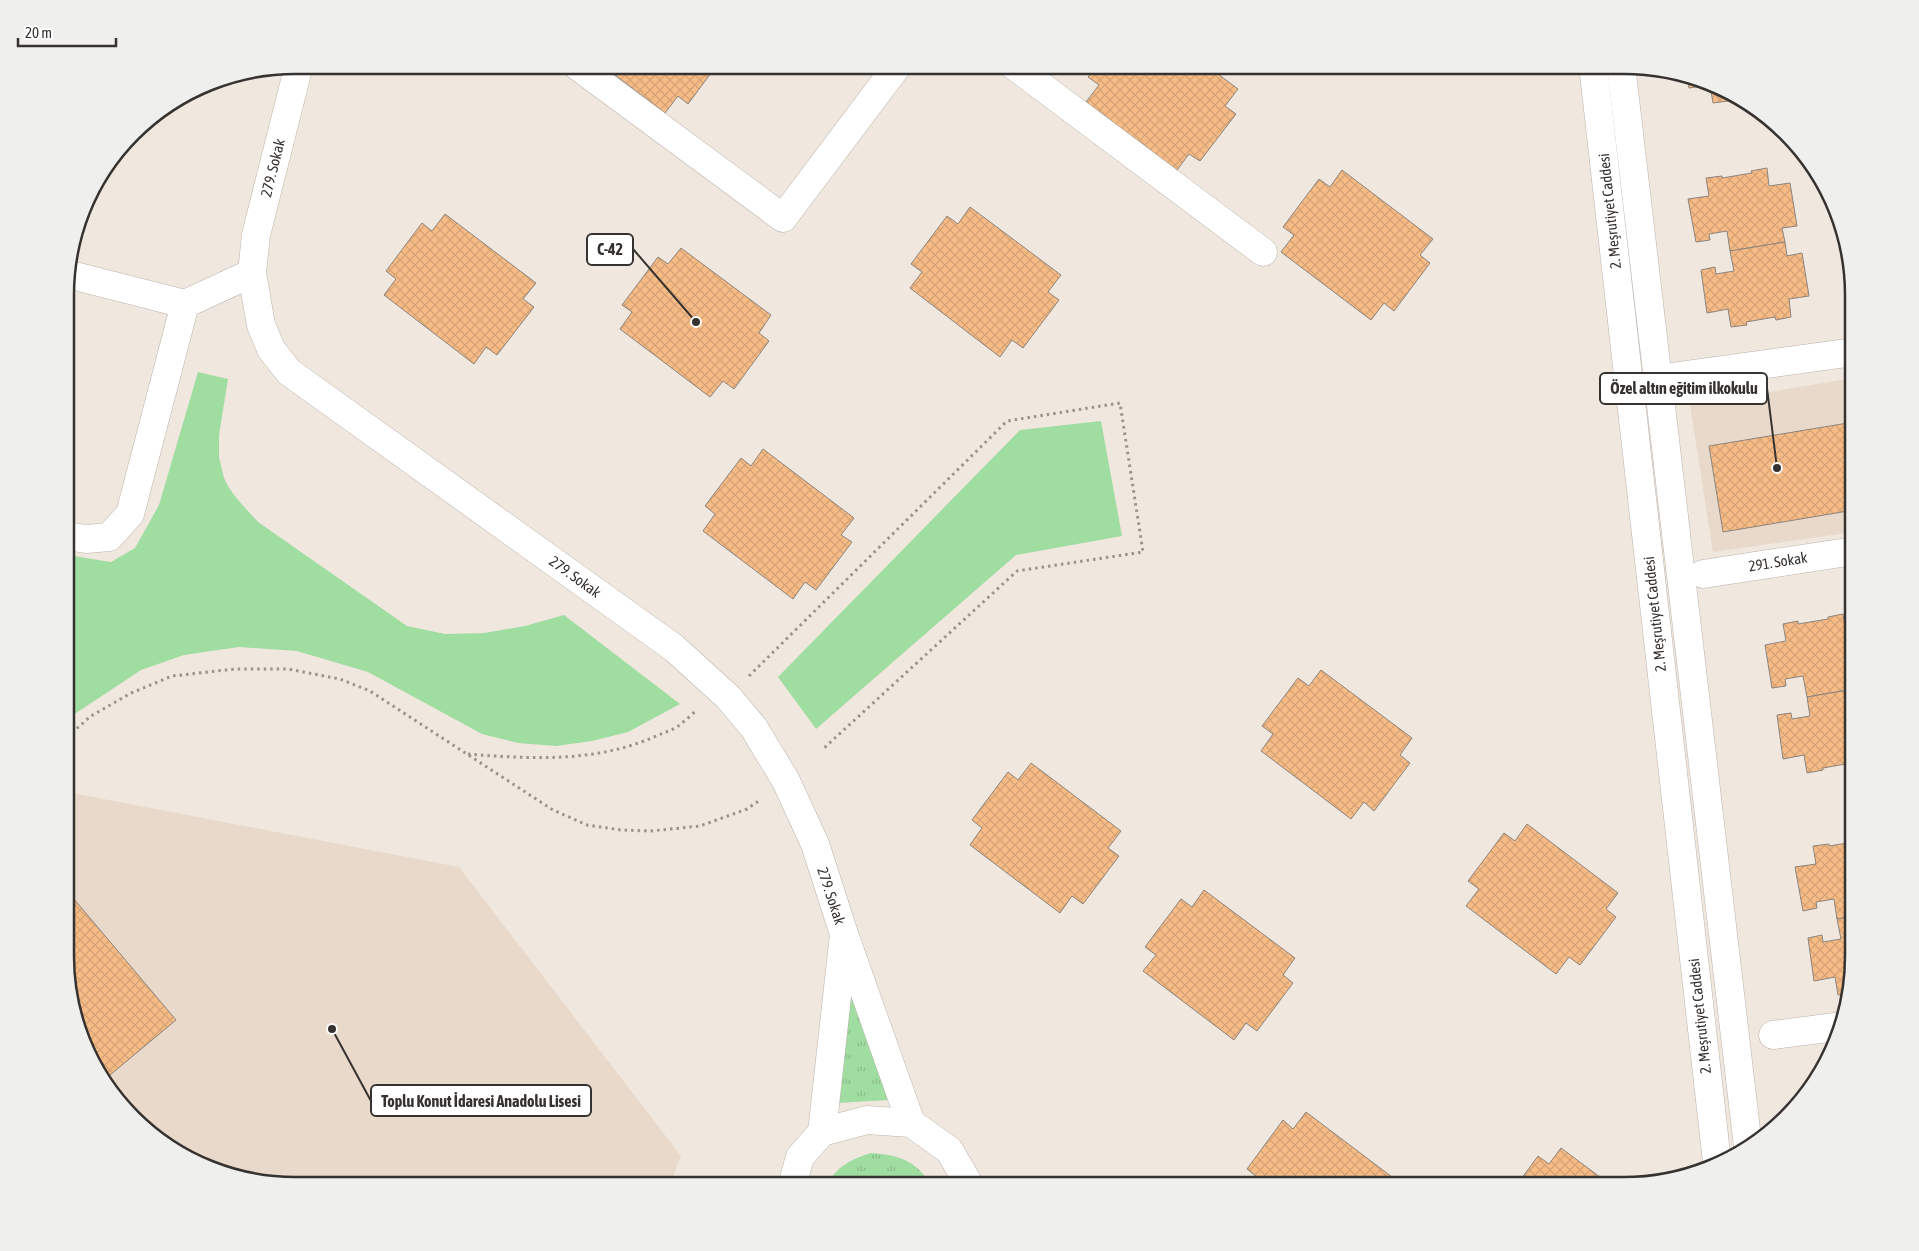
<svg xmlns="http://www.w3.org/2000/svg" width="1919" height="1251" viewBox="0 0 1919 1251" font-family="'Asap Condensed',sans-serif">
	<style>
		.built { fill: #e8d9cb }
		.grass { fill: url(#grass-tufts) }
		.park { fill: #9fdda1 }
		.building { fill: url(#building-cross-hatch); stroke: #8c847d }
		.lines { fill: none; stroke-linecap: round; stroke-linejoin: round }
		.minor-casing { stroke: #bcb3ac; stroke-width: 29 }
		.major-casing { stroke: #bcb3ac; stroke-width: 29 }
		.path { stroke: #9a948e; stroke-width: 3; stroke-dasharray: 2.5 4; stroke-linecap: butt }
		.minor { stroke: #fff; stroke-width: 28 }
		.major { stroke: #fff; stroke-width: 28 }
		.labels { text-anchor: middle; stroke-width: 4; stroke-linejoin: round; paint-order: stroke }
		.street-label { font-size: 15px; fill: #36322f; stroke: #fff }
		.rim { fill: none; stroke: #36322f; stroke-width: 2.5 }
		.leader { fill: none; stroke: #36322f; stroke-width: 2 }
		.callout-dot { fill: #36322f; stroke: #fff; stroke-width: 2 }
		.callout { fill: #fff; stroke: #36322f; stroke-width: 2 }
		.callout-label { font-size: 16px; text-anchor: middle; font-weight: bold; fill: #36322f }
	</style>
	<defs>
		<pattern id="grass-tufts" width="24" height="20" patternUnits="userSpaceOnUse" patternTransform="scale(1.25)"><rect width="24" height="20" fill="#9fdda1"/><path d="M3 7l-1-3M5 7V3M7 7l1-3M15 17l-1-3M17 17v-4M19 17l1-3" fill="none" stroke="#8abe8b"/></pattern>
		<pattern id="building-cross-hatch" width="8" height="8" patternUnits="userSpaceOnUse" patternTransform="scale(1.25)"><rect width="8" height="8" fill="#f7bc86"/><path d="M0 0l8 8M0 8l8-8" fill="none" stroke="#d4a274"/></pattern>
	</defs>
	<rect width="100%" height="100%" fill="#f0e7df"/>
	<g class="built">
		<polygon points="1854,378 1854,532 1713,552 1690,405"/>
		<polygon points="67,792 459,867 681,1156 669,1186 294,1186 221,1174 167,1147 96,1072 67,986"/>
	</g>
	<g class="grass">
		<polygon points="852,990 888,1100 838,1103"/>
		<path d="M871 1153C898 1155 917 1160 931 1186H825C838 1166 849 1160 871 1153Z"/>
	</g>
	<g class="park">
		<polygon points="198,372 228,379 219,435 219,457 224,478 229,488 238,500 258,522 407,626 445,634 484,633 525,626 564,615 680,704 628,732 592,741 556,746 518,743 482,734 368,672 297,651 239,647 184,655 141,670 67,719 67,555 111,562 135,548 159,505"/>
		<polygon points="1101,421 1122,536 1016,555 816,729 778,677 1020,430"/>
	</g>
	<g class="building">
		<polygon points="602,65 717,65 688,104 678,96 665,113"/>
		<polygon points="1098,65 1206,65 1238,89 1225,106 1236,114 1200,161 1189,154 1177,170 1086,102 1099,85 1088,77"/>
		<polygon points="1687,75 1698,77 1737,96 1728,98 1728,101 1713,103 1710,85 1689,88"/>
		<polygon points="1767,168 1769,186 1790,183 1797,226 1782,228 1785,242 1730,251 1727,231 1709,234 1710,240 1696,242 1688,199 1709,196 1706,178 1722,176 1722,178 1752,173 1751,171"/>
		<polygon points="1342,170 1433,239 1420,255 1430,263 1394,311 1384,303 1371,320 1281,252 1294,235 1283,227 1319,179 1330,187"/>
		<polygon points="970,207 1061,275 1048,292 1059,300 1023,348 1012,340 1000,357 910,288 922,272 911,264 947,216 958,224"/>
		<polygon points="445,214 536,283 523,299 534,307 497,355 486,347 474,364 384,295 396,279 386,271 422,223 432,231"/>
		<polygon points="1785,242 1787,256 1802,253 1809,296 1789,299 1791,317 1776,320 1775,317 1746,322 1747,325 1731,327 1728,309 1707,313 1701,270 1715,267 1716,274 1734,271 1730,251"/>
		<polygon points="681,248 771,315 759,333 769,341 734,389 723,381 710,397 620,329 632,312 622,305 658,257 668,264"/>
		<polygon points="1854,422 1854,510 1723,532 1709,446"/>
		<polygon points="763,449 854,518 841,535 852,542 816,590 805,582 793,599 703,531 715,514 705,506 741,458 751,466"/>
		<polygon points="1843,614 1846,632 1854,631 1854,689 1807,697 1803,676 1785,679 1786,686 1772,688 1765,645 1786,641 1783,624 1798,621 1798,624 1828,619 1828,617"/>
		<polygon points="1321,670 1412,738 1400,755 1410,763 1374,811 1364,802 1351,819 1261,751 1273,734 1262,726 1298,678 1309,686"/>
		<polygon points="1854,689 1854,765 1852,765 1851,763 1823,768 1823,770 1807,773 1804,755 1783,759 1777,715 1791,713 1792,719 1810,716 1807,697"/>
		<polygon points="1031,763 1121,831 1108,848 1119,856 1083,904 1072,896 1060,913 970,845 982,828 972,820 1008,772 1018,780"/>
		<polygon points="1527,824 1618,893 1606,909 1616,917 1580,965 1569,957 1556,974 1466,906 1479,889 1468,881 1504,833 1515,841"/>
		<polygon points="1854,842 1854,916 1837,919 1834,899 1816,902 1817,908 1803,911 1795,867 1816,864 1813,846 1829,844 1829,846"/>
		<polygon points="1204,890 1295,958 1283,975 1293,983 1257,1031 1246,1023 1234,1040 1143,971 1156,955 1145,947 1181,899 1192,907"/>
		<polygon points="68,892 176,1020 104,1080 96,1072 67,986 67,893"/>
		<polygon points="1854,916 1854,971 1849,994 1838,995 1835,977 1814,981 1808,938 1822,935 1823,942 1841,939 1837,919"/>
		<polygon points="1306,1112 1396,1180 1392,1186 1251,1186 1257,1177 1247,1169 1283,1120 1293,1129"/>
		<polygon points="1561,1148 1612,1186 1516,1186 1538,1156 1549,1164"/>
	</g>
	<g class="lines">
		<g class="minor-casing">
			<g id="minor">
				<polyline points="299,65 256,235 252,273 261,325 271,349 289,372 674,648 728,697 754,728 786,781 815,844 844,934"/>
				<polyline points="576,65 783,218 898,65"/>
				<polyline points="1013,65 1263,252"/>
				<polyline points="67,274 185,304 252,273"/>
				<polyline points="1671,377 1854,352"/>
				<polyline points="67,536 86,539 109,537 130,514 185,304"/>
				<polyline points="1703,574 1854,551"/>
				<polyline points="1773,1035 1843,1026"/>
				<polyline points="822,1132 844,934 911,1123"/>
			</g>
		</g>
		<g class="major-casing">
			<g id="major">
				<polyline points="1593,65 1717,1162"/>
				<polyline points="1621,65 1748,1147"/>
				<polyline points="792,1186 800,1157 822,1132 867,1120 911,1123 949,1150 966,1179 968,1186"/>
			</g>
		</g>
		<g class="path">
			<polyline points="749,676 1007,421 1120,403 1143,552 1017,571 823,749"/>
			<polyline points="67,737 91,716 131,693 172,676 235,669 288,669 340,679 370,691 553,810 587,825 621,830 651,831 700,826 747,809 760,800"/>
			<path d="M468 754C531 759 596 763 656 736 663 733 670 731 677 727 684 722 691 715 697 710"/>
		</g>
		<use href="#minor" class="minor"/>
		<use href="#major" class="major"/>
	</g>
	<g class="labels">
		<g class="street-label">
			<text transform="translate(273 168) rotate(-76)" y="5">279. Sokak</text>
			<text transform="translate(1610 211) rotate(-96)" y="5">2. Meşrutiyet Caddesi</text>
			<text transform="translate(1778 562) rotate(-9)" y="5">291. Sokak</text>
			<text transform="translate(575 577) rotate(36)" y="5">279. Sokak</text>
			<text transform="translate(1655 614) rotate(-96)" y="5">2. Meşrutiyet Caddesi</text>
			<text transform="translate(831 896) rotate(72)" y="5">279. Sokak</text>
			<text transform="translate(1700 1016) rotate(-96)" y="5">2. Meşrutiyet Caddesi</text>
		</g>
	</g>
	<path d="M0 0H1919V1251H0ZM295 74H1624A221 221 0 0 1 1845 295V956A221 221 0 0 1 1624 1177H295A221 221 0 0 1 74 956V295A221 221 0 0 1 295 74Z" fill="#efefee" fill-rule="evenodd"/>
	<path class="rim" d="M295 74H1624A221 221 0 0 1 1845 295V956A221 221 0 0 1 1624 1177H295A221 221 0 0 1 74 956V295A221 221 0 0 1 295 74Z"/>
	<path class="leader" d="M696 322L633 249M1777 468L1767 388M332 1029L371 1101"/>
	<g class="callout-dot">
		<circle cx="696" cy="322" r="5"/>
		<circle cx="1777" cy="468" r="5"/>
		<circle cx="332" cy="1029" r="5"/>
	</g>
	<g class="callout">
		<rect x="587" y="234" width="46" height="31" rx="5"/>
		<rect x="1600" y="373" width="167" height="31" rx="5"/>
		<rect x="371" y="1085" width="220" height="31" rx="5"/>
	</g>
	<g class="callout-label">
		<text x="610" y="255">C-42</text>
		<text x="1684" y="394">Özel altın eğitim ilkokulu</text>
		<text x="481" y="1107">Toplu Konut İdaresi Anadolu Lisesi</text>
	</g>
	<path d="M18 38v8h98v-8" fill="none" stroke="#36322f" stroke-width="2.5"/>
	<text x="25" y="38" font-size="15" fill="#36322f" stroke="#ffffff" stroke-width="4" paint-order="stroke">20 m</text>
</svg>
